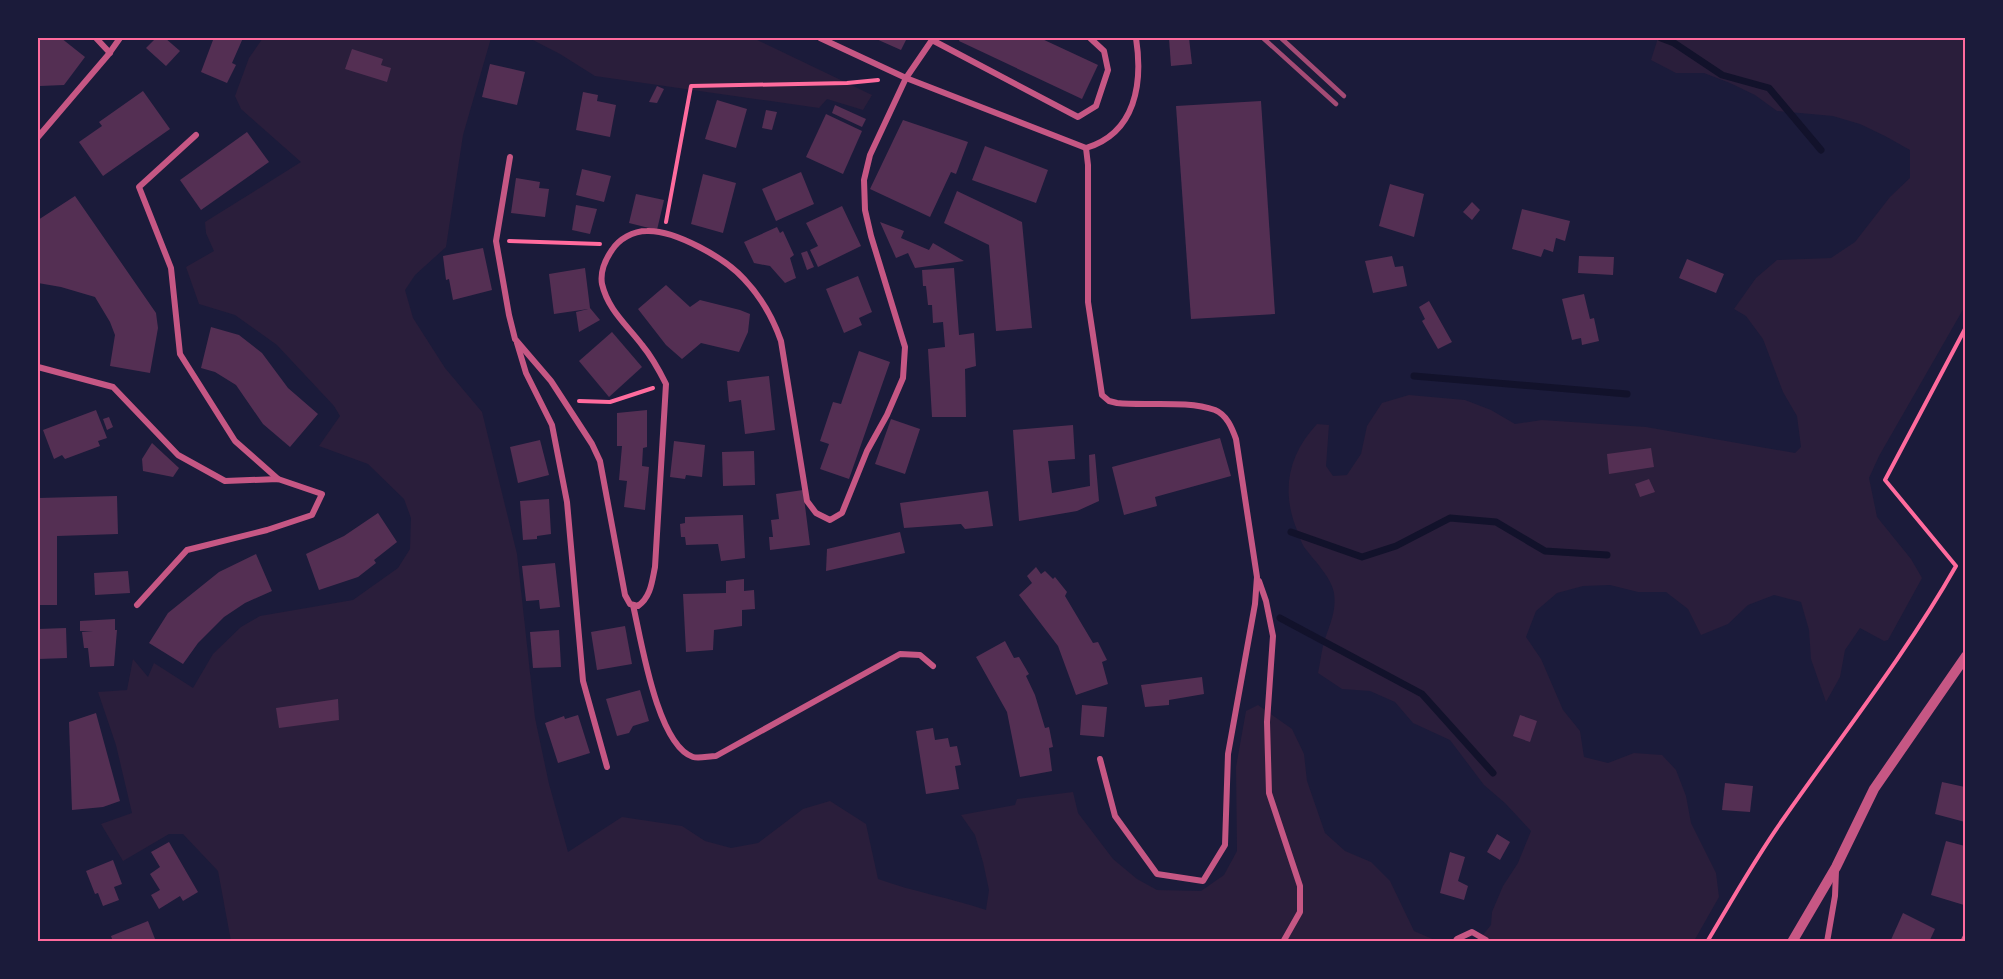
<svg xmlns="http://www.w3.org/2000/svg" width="2003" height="979" viewBox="0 0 2003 979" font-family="'Sofia Sans Condensed',sans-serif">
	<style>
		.green { fill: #2a1e3b }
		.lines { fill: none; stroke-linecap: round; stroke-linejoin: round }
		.stream { stroke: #12122b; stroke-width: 7 }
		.building { fill: #542f53 }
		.path { stroke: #ff6b9d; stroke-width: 4 }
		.minor { stroke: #c65784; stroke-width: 6 }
		.tertiary { stroke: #c65784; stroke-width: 10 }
		.rail { stroke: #a44b75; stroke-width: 4.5 }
		.neatline { fill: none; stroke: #ff6b9d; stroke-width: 2 }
	</style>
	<rect width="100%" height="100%" fill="#1b1b3a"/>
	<g class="green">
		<path d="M263 38H491L463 135 446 247 415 275 405 290 413 318 445 368 482 412 517 554 535 718 549 784 568 852 622 817 682 826 705 841 731 848 758 843 803 809 830 801 866 824 878 879C914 892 951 898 986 910L989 890 983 862 975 835 961 815 1015 805 1017 799 1073 792 1078 813 1113 859 1137 879 1157 890 1201 891 1224 875 1237 851 1236 767 1246 711 1258 705 1292 729 1304 754 1307 781 1325 833 1345 851 1371 862 1390 881 1414 931 1437 941H231L218 871 183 834H169L123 861 101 824 132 813 116 745 98 692 127 690 133 659 148 677 154 663 193 688 213 654 241 627 260 616 353 600 398 568 410 549 411 518 404 499 368 464 319 446 340 416 334 406 277 345 235 315 199 304 186 267 214 251 206 233 205 222 301 162 241 109 235 96 249 58Z"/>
		<polygon points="529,38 753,38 872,95 863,110 827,99 819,108 595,76 560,54"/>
		<path d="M1658 38H1965V306L1879 456 1869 478 1877 517 1911 559 1922 578 1888 640 1884 641 1860 628 1845 650 1840 677 1826 702 1811 659 1809 630 1801 602 1774 595 1748 605 1728 624 1701 635 1688 609 1666 592H1638L1610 585 1583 586 1557 593 1536 611 1526 637 1541 659 1563 710 1580 731 1584 757 1608 763 1634 753 1662 755 1676 770 1686 796 1691 823 1716 873 1719 897 1694 941H1478L1491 925 1492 912 1503 886 1518 863 1531 831 1505 803 1484 785 1450 740 1413 723 1395 702 1370 691 1342 689 1318 673C1320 664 1321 655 1323 646 1328 627 1337 613 1334 593 1332 578 1313 559 1304 547 1301 542 1299 536 1297 530 1281 491 1288 455 1317 424L1329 425 1326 466 1333 476 1347 475 1361 454 1367 426 1382 403 1409 395 1465 400 1491 410 1515 424 1542 420 1646 427 1795 453 1801 447 1797 416 1783 392 1763 339 1746 316 1734 309 1756 278 1777 260 1831 258 1855 242 1890 197 1910 178V150L1885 136 1860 124 1833 116 1777 111 1755 95 1730 83 1704 73H1676L1651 60Z"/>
	</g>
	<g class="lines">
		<g class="stream">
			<polyline points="1661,38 1674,43 1722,75 1769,88 1821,150"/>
			<polyline points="1414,376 1627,394"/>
			<polyline points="1291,532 1362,557 1396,546 1450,518 1496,522 1545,551 1607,555"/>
			<polyline points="1280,618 1422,694 1493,773"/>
		</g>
	</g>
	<g class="building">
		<polygon points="38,38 61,38 85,57 64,85 40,86 38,79"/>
		<polygon points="156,38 165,38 180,51 166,66 146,48"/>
		<polygon points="217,38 243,38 232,63 236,65 227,83 201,72 213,40 215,40"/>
		<polygon points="874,38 907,38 901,50"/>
		<polygon points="960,38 1040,38 1098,65 1082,99 959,41"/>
		<polygon points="1169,38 1189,38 1192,64 1171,66"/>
		<polygon points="352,49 383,59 381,65 391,68 387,82 345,69"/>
		<polygon points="490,64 525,72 517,105 482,97"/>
		<polygon points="657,86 664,89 657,103 649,102"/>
		<polygon points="143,91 170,129 103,176 79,142 102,126 99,122"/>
		<polygon points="583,92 598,95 597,101 616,105 610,137 576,130"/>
		<polygon points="717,100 747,109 736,148 705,139"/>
		<polygon points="1261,101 1275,314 1191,319 1176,106"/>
		<polygon points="835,105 866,119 862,127 832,113"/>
		<polygon points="766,110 777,112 772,130 762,128"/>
		<polygon points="826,114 862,131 843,174 806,157"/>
		<polygon points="903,120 968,142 956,174 951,172 930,217 870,189"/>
		<polygon points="247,132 269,162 201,210 180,180"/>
		<polygon points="985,146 1048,170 1036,203 972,180"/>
		<polygon points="582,169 611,176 604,202 576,195"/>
		<polygon points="801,172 814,204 776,221 762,189"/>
		<polygon points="703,174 736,183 723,233 691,224"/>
		<polygon points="516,178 540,182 539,188 549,189 545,217 511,213"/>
		<polygon points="1390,184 1424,194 1414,237 1379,226"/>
		<polygon points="957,191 1022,222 1032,328 996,331 989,245 944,223"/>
		<polygon points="636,194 664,200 657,230 629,223"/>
		<polygon points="75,196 156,313 158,328 150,373 110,366 115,335 110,322 95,297 61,287 38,283 38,220"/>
		<polygon points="1472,202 1480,210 1472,220 1463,212"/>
		<polygon points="576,205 597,209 590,234 572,230"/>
		<polygon points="842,206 861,246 818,267 810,250 818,246 806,223"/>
		<polygon points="1522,209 1570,221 1565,241 1556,238 1553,252 1544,249 1541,257 1512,249"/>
		<polygon points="880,222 904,231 901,238 929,250 933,243 964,261 915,268 908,253 896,258"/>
		<polygon points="777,227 780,233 783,231 794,255 790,258 796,278 785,283 770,266 754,263 744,242"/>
		<polygon points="483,248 492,290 453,300 449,279 446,280 443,256"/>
		<polygon points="807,251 814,267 807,270 801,253"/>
		<polygon points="1392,256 1395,267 1403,266 1407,286 1373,293 1365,261"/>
		<polygon points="1579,256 1614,257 1613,275 1578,273"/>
		<polygon points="1687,259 1724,274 1716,293 1679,278"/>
		<polygon points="585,268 590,308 600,320 579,332 576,312 588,309 554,314 549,274"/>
		<polygon points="954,268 959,335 974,333 976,366 965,369 966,417 932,417 928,349 945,347 943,322 933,323 932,305 928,305 926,286 923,286 922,270"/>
		<polygon points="858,276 872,312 859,318 862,325 844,333 826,289"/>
		<polygon points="666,285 690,307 700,300 740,310 750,314 748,332 739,352 701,343 682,359 666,345 638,309"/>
		<polygon points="1584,294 1590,319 1594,318 1599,341 1582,345 1581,338 1572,340 1562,299"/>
		<polygon points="1429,301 1452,342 1438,349 1422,321 1425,319 1419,307"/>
		<polygon points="211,327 239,335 262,353 288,388 318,414 290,447 263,424 236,385 215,372 201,368"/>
		<polygon points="612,332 642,367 609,397 579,361"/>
		<polygon points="859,351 890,362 849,479 820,469 829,444 820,441 833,402 841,404"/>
		<polygon points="769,376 775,430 745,434 741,400 729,402 727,381"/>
		<polygon points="96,410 107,438 98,441 100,446 65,459 62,455 54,459 43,430"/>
		<polygon points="647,410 647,447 643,448 642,466 649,467 645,510 624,507 627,481 619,480 622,446 617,446 617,413"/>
		<polygon points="109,417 113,427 107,430 103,419"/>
		<polygon points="891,419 920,429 905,474 875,464"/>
		<polygon points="1073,425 1075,459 1048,461 1052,493 1090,486 1089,455 1095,454 1099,501 1077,511 1019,521 1013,430"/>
		<polygon points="1220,438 1231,476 1155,497 1157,506 1124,515 1112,467"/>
		<polygon points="540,440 549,475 518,483 510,447"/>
		<polygon points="674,441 705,445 702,477 686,475 685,479 670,477"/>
		<polygon points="152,443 179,468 173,477 143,471 142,459"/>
		<polygon points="1651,448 1654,467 1609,474 1607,454"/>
		<polygon points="754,451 755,485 723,486 722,452"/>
		<polygon points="1649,479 1655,492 1640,497 1635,484"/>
		<polygon points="803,490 810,545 770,550 769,537 773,537 771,520 779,519 776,494"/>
		<polygon points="988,491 993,526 965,529 961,524 904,528 900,503"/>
		<polygon points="117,496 118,534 57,536 57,605 38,605 38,498"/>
		<polygon points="549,499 551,534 537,536 537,539 523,540 520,501"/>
		<polygon points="378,513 397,542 374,560 376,563 358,577 319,590 306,554 344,536"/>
		<polygon points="743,515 745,558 721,561 718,544 686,545 685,537 681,537 680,524 685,523 685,517"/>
		<polygon points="900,532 905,553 826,571 827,549"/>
		<polygon points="256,554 272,591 245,603 224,617 198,643 183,664 149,643 168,613 219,572"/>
		<polygon points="555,563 560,607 540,609 539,600 526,601 522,566"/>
		<polygon points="1036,567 1041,574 1045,571 1053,579 1055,577 1067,592 1065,596 1093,643 1098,642 1107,660 1102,662 1108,684 1076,695 1058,646 1019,595 1032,583 1027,576"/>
		<polygon points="128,571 130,593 95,595 94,573"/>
		<polygon points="744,579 744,591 754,590 755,609 742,610 742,626 714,630 713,650 686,652 683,594 726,593 726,581"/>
		<polygon points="115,619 115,630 117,630 114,666 90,667 88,648 84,648 82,632 93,631 80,631 80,621"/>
		<polygon points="625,626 632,664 597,670 591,632"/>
		<polygon points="66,628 67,658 38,659 38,629"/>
		<polygon points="559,630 561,667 533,668 530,632"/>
		<polygon points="1005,641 1014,658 1019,657 1029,674 1026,676 1035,695 1045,728 1049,727 1053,747 1049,748 1052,771 1020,777 1007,712 976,657"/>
		<polygon points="1202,677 1204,694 1169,700 1169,705 1145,707 1141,685"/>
		<polygon points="640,690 649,721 633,726 629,733 617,736 606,699"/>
		<polygon points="338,699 339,720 279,728 276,708"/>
		<polygon points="1082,705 1107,707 1104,737 1080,735"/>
		<polygon points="96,713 120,801 103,807 72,810 69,722"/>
		<polygon points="578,715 590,753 558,763 545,723 564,716 565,719"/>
		<polygon points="1520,715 1537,721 1530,742 1513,736"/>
		<polygon points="933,728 935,740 948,738 950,747 957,746 961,765 955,766 959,789 926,794 916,731"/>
		<polygon points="1942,782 1965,787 1965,822 1935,814"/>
		<polygon points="1725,783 1753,786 1750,812 1722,810"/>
		<polygon points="1497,834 1510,842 1500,860 1487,852"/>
		<polygon points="1946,841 1965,846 1964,905 1931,895"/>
		<polygon points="169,842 198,892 183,901 180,896 159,909 151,895 160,890 150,874 160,867 151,852"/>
		<polygon points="1450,852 1465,857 1458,881 1468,886 1464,900 1440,893"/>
		<polygon points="113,860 122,884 114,887 119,900 103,906 98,893 95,894 86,871"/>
		<polygon points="1903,913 1935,929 1929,942 1890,942"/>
		<polygon points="148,921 155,939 150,942 113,942 111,936"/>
	</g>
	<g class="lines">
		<g class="path">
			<polyline points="666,222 691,86 847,83 878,80"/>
			<polyline points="509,241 600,244"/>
			<polyline points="579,401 610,402 653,388"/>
			<path d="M1707 942C1732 900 1756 857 1784 818 1842 735 1906 654 1956 566L1885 480 1966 327"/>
		</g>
		<g class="minor">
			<polyline points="96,38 110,53"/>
			<path d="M820 38 906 78 1086 148C1136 133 1143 83 1136 38"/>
			<polyline points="196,135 139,187 171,268 180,354 235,441 278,479"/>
			<polyline points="38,137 108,55 120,38"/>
			<path d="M1086 148 1088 165V302L1102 395 1109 401 1117 403C1147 406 1187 400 1215 410 1227 415 1232 428 1236 439L1257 577 1255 604 1228 754 1225 845 1203 881 1157 874 1115 816 1100 759"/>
			<path d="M510 157 496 241 509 315 515 339 551 381 592 444 600 461 625 595 630 604 638 606C651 597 652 581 655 567L666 384C659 370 652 357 642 345 627 325 608 310 602 284 600 272 605 260 612 250 619 239 633 231 647 231 675 230 725 258 744 279 761 297 773 318 781 341L807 501 816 513 830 520 842 513 867 451 887 415 903 378 905 347 871 236 865 210 864 180 870 155 906 78 932 40 1078 117 1096 106 1108 70 1104 51 1090 38"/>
			<polyline points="517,343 526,373 552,425 567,502 583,681 607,767"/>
			<polyline points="38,367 113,387 178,455 225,481 278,479 322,494 312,515 267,530 187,550 137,605"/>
			<polyline points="1259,581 1266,601 1273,636 1267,722 1269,793 1300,886 1300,912 1283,942"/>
			<path d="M633 605C641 639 657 745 693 757 699 759 709 756 716 756L900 654 920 655 933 666"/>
			<polyline points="1455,942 1457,939 1472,932 1486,940 1487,942"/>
			<polyline points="1827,942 1835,896 1836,871"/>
			<polyline points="1963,942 1966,936"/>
		</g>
		<polyline class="tertiary" points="1792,942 1836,867 1874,789 1966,656"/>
		<g class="rail">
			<polyline points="1263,38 1336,104"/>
			<polyline points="1281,38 1344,96"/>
		</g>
	</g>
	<rect width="2003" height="979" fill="none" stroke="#1b1b3a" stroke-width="78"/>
	<rect x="39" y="39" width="1925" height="901" class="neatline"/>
</svg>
